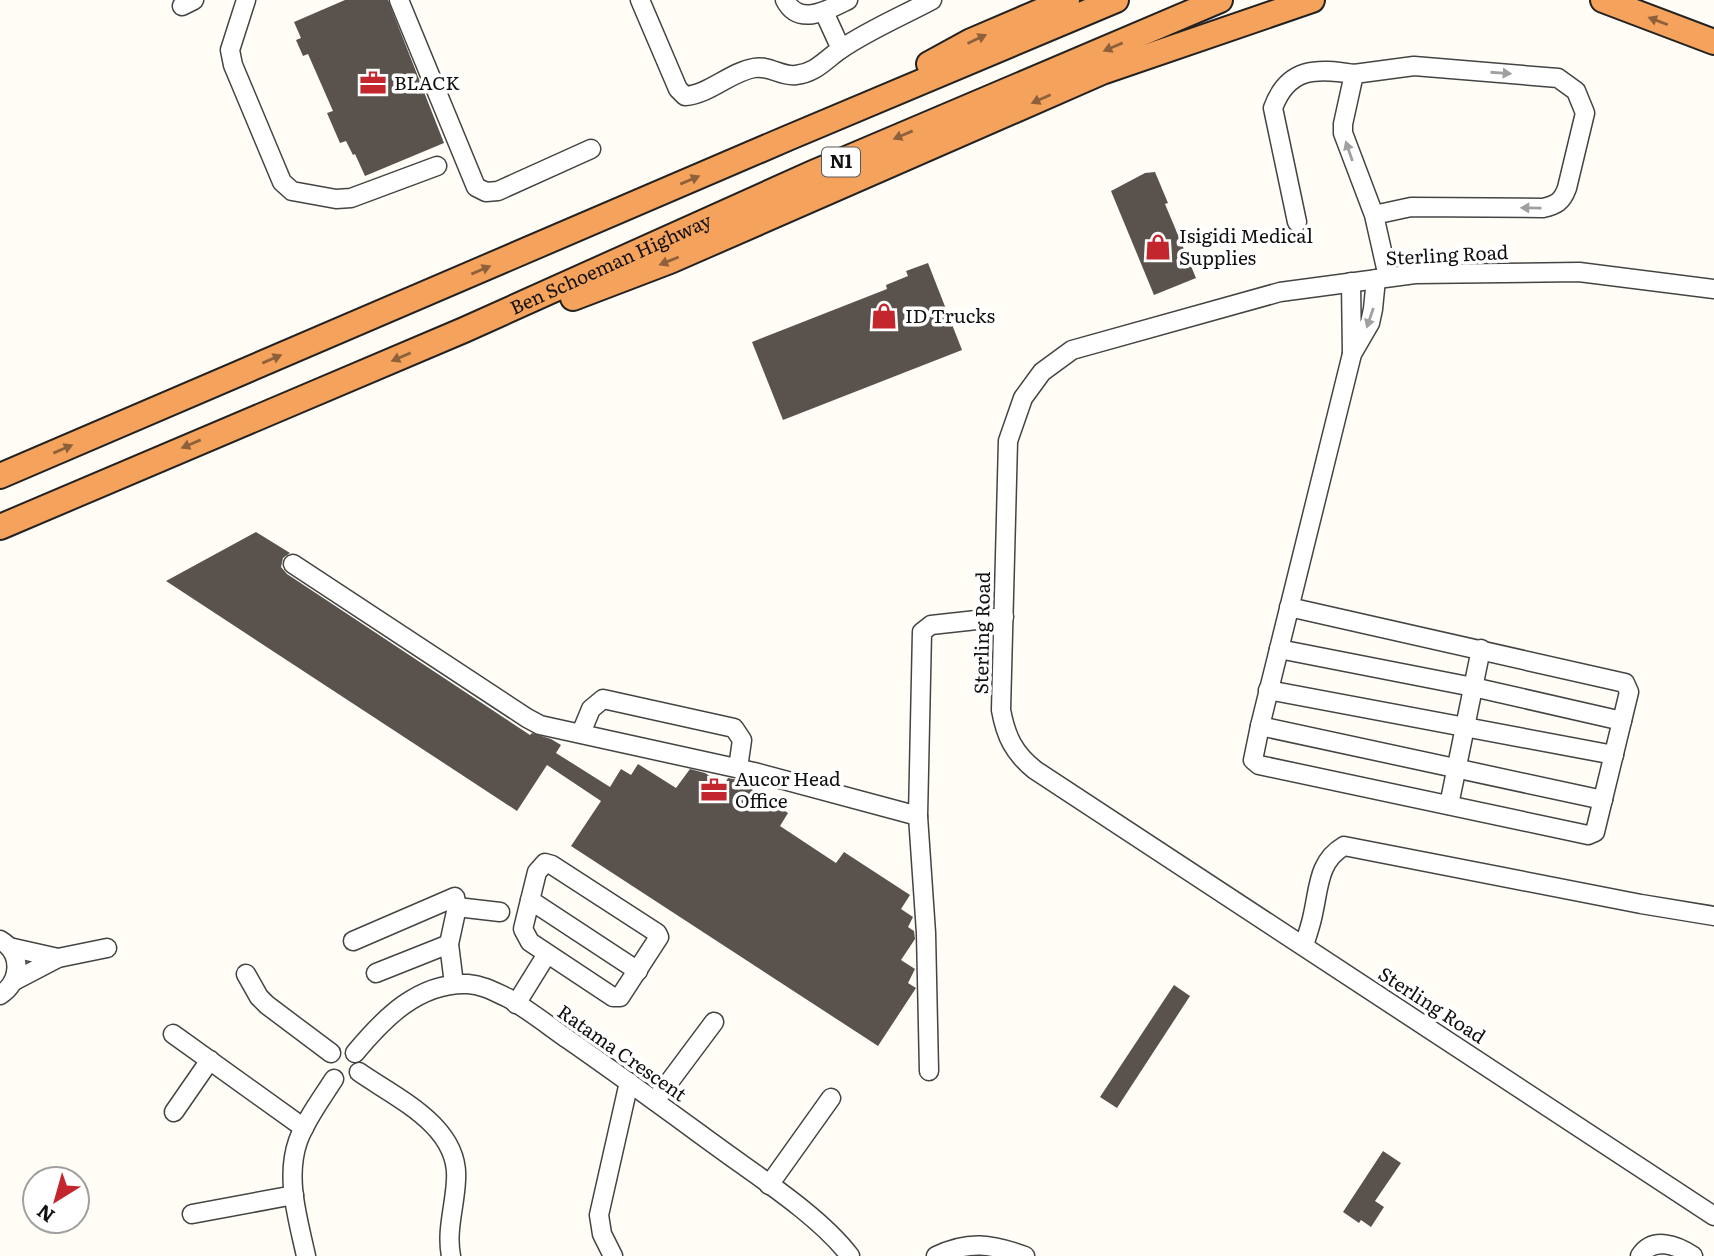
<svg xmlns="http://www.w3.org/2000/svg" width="1714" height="1256" viewBox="0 0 1714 1256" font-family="Literata,serif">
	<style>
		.building { fill: #5a524d }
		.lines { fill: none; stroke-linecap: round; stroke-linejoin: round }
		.minor-casing { stroke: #444; stroke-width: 21 }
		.highway-casing { stroke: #222; stroke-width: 28 }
		.minor { stroke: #fff; stroke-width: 18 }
		.highway { stroke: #f5a25d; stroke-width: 24 }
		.oneway { fill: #8e613b }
		.oneway2 { fill: #a0a0a0 }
		.labels { text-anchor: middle; stroke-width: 7; stroke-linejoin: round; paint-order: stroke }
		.shield { fill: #fff; stroke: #585858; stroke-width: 2 }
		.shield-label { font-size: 18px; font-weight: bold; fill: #111 }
		.poi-label { font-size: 19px; fill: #111; stroke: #fff; text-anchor: start }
		.street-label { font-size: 19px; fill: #111; stroke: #fff }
	</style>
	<rect width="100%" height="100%" fill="#fffdf5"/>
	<g class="building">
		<polygon points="345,0 388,0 444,143 365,176 355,154 353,155 346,141 340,143 327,113 333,111 308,54 303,56 296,40 301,38 294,22"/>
		<polygon points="1155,172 1168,203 1165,204 1196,278 1154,295 1111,191 1145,173"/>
		<polygon points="928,263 962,350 783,420 752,342 887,289 886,285 908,276 906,271"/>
		<polygon points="256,532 290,553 283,558 281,567 287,574 530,735 532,733 551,739 561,745 556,753 610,787 621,769 631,775 638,764 676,788 690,769 705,773 724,785 728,778 738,780 788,813 780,826 836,863 844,852 910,895 901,909 913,917 908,927 914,931 915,939 901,960 915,969 908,983 916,988 878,1046 571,846 601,801 547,765 517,811 166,581"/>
		<polygon points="1174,985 1190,996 1117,1108 1100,1097"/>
		<polygon points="1383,1151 1401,1163 1375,1201 1384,1207 1371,1227 1361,1220 1359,1223 1343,1212"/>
	</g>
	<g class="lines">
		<g class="minor-casing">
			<g id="minor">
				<polyline points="246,0 230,50 233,65 282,182 292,191 336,199 351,198 437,166"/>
				<polyline points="399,0 476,187 486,192 498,191 591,149"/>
				<path d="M640 0 678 89 685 96C710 94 730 72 754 68 770 65 781 77 796 75 816 73 826 59 841 49 869 30 902 16 932 0"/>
				<path d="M785 0C799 27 828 10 848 0"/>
				<polyline points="182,6 194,0"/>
				<polyline points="824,12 841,49"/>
				<path d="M1374 215 1411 207 1543 208C1556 205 1562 202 1567 188L1585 113 1576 91 1558 78 1414 66 1354 74 1343 124V133L1374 215 1388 277"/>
				<path d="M1297 222 1273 108C1288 67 1317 68 1354 74"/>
				<polyline points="1351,282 1352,354"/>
				<path d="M1714 289 1579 272 1415 274 1280 292 1072 350 1042 372 1023 398 1008 441 1001 710C1006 737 1014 753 1035 770L1714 1216"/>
				<polyline points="293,564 527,718 540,725 754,772 918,816 922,632 931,625 1004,617"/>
				<polyline points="1289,607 1625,683 1629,692 1595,832 1588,835 1259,765 1253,760 1260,726 1352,354 1370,323 1373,309 1376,279"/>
				<polyline points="1279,649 1473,687 1622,721"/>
				<polyline points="1268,690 1614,755"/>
				<polyline points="1260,726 1603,800"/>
				<polyline points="581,733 591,709 603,699 734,728 742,740 738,768"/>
				<polyline points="1449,805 1481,649"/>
				<polyline points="918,816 926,933 929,1071"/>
				<polygon points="545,863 552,865 657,933 659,937 620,997 613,997 530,942 523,929 537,872"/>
				<polyline points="530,900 638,971"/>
				<polyline points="457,907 500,912"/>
				<path d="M0 940C23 953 21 982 0 995"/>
				<polyline points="353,941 455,897 457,907 449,944 454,984"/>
				<path d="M1304 946C1307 935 1311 925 1313 914 1319 888 1318 861 1344 846L1641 904 1714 916"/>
				<polyline points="9,947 58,958"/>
				<polyline points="376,973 449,944"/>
				<polyline points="246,974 259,997 267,1005 331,1053"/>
				<polyline points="14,981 58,958 107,948"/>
				<polyline points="516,1004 547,954"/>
				<polyline points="173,1034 304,1128"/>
				<path d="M355 1053C384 1018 419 982 468 984 483 985 495 992 508 998 529 1010 549 1026 569 1040 618 1074 667 1110 715 1145 757 1176 820 1216 850 1256"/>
				<path d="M359 1072C396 1098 460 1126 456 1180 455 1206 446 1230 451 1256"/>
				<polyline points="655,1101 714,1022"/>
				<polyline points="174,1112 210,1060"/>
				<polyline points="769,1185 831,1098"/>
				<polyline points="192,1214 294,1195"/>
				<path d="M306 1256C298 1219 285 1178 298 1141 306 1119 322 1098 334 1079"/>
				<polyline points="613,1256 602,1234 599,1215 629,1082"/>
				<path d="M936 1256C969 1240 992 1244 1025 1256"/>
				<path d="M1640 1256C1653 1236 1677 1245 1693 1256"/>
			</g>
		</g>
		<g class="highway-casing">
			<g id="highway">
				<polyline points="1603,0 1714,42"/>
				<polyline points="929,64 971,41 1067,0"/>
				<polyline points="573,298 670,261 1102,72 1312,0"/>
				<polyline points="0,476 788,138 1116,0"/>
				<path id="s1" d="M0 527 464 330 813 173 1220 0"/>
			</g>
		</g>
		<use href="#minor" class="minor"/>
		<use href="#highway" class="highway"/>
	</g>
	<defs><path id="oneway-solid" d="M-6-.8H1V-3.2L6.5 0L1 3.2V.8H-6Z" transform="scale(1.75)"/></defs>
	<g class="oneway">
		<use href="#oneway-solid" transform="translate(1658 21) rotate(-159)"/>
		<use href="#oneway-solid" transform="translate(977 39) rotate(-25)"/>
		<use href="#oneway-solid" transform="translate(1113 47) rotate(157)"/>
		<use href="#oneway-solid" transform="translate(1041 99) rotate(156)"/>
		<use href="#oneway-solid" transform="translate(903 135) rotate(157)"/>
		<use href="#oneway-solid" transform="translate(690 180) rotate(-23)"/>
		<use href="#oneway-solid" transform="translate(669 261) rotate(158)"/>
		<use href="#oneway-solid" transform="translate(481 270) rotate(-23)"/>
		<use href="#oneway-solid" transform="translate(401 357) rotate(157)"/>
		<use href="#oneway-solid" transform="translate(272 359) rotate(-23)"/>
		<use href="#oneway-solid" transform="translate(191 444) rotate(157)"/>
		<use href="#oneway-solid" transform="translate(63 449) rotate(-23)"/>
	</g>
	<g class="oneway2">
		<use href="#oneway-solid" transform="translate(1501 73) rotate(4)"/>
		<use href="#oneway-solid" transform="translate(1349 151) rotate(-109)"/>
		<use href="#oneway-solid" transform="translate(1531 208) rotate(-179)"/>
		<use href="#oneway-solid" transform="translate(1370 318) rotate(109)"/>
	</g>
	<defs>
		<g id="office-bare" transform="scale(2.1)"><path d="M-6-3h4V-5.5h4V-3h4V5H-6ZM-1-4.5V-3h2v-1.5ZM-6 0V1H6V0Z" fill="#c4262e" stroke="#fff" stroke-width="2.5" paint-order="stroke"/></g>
		<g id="shop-bare" transform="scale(2.1)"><path d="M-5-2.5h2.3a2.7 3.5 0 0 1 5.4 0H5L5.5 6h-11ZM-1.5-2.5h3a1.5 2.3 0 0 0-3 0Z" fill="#c4262e" stroke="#fff" stroke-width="2.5" paint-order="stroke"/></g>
	</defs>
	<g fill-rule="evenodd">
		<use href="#office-bare" x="373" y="83"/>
		<use href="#shop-bare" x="1158" y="247"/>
		<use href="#shop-bare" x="884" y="316"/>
		<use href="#office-bare" x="714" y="790"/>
	</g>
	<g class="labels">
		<rect class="shield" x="822" y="147.5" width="38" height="29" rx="5"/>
		<g class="shield-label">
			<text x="841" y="168">N1</text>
		</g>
		<g class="poi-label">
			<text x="394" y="90">BLACK</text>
			<text x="1179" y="243">Isigidi Medical<tspan x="1179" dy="22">Supplies</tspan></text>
			<text x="905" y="323">ID Trucks</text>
			<text x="735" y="786">Aucor Head<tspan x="735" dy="22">Office</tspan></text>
		</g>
		<g class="street-label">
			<text transform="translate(1447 255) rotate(-3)" y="7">Sterling Road</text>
			<text dy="7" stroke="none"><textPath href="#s1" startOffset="665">Ben Schoeman Highway</textPath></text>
			<text transform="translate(982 633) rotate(-89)" y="7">Sterling Road</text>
			<text transform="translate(1432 1005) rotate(33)" y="7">Sterling Road</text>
			<text transform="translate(622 1053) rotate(35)" y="7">Ratama Crescent</text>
		</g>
	</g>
	<g transform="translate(56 1200) rotate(217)"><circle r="33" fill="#ffffff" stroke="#a0a0a0" stroke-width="2"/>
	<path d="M0-5L12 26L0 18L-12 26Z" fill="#c4262e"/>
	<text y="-10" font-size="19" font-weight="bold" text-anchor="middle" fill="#111111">N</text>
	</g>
</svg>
